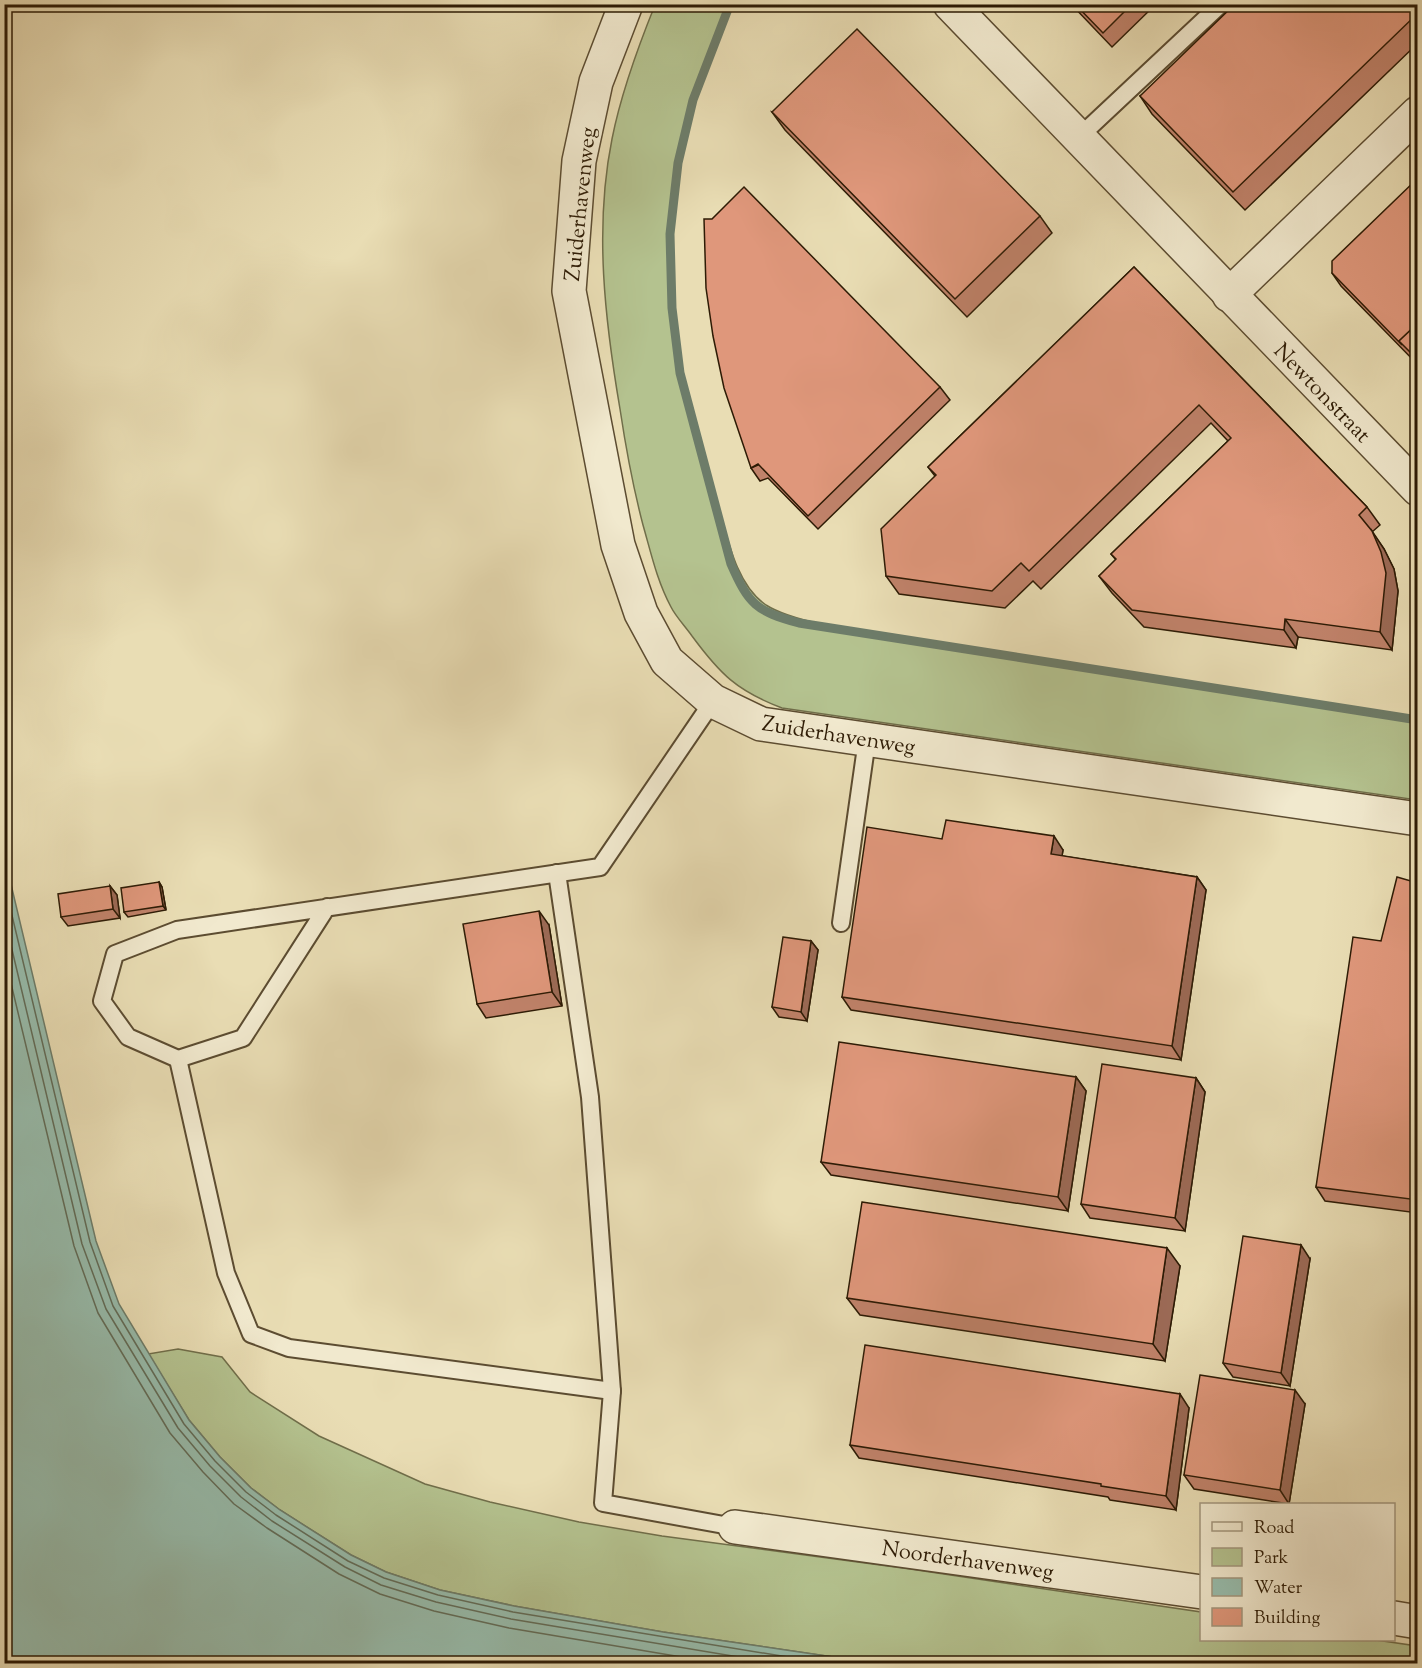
<svg xmlns="http://www.w3.org/2000/svg" width="1422" height="1668" viewBox="0 0 1422 1668" font-family="'Sorts Mill Goudy',serif">
	<style>
		.green { fill: #b4c28f; stroke: #706e4a; stroke-width: 1.5 }
		.water { fill: #97bcac; stroke: #6d7c69; stroke-width: 1.5 }
		.lines { fill: none; stroke-linecap: round; stroke-linejoin: round }
		.shore { stroke: #626c58; stroke-width: 1.5 }
		.stream { stroke: #6d7c69; stroke-width: 9 }
		.service-casing { stroke: #5c4c31; stroke-width: 20 }
		.minor-casing { stroke: #5c4c31; stroke-width: 36 }
		.service { stroke: #f1e9ce; stroke-width: 16 }
		.minor { stroke: #f1e9ce; stroke-width: 33 }
		.wall { fill: #c0826a; stroke: #2d1b05; stroke-width: 1.5 }
		.shaded-wall { fill: #9c6a56; stroke: #2d1b05; stroke-width: 1.5 }
		.building { fill: #df977b; stroke: #2d1b05; stroke-width: 1.5 }
		.labels { text-anchor: middle; stroke-width: 4.5; stroke-linejoin: round; paint-order: stroke }
		.street-label { font-size: 22px; fill: #2d1b05; stroke: #f1e9ce }
	</style>
	<rect width="100%" height="100%" fill="#e9ddb4"/>
	<filter id="stains"><feTurbulence type="fractalNoise" baseFrequency=".00333" numOctaves="4"/><feColorMatrix values="0 0 0 0 .2 0 0 0 0 .09 0 0 0 0 .02 0 0 0 .5 -.17"/></filter>
	<radialGradient id="worn" r=".72"><stop offset=".6" stop-color="#630" stop-opacity="0"/><stop offset="1" stop-color="#630" stop-opacity=".3"/></radialGradient>
	<g class="green">
		<path d="M655 5H733C696 86 668 170 668 260 668 277 672 295 674 312 679 352 686 393 696 433 701 456 710 479 717 501 727 535 735 584 766 605 797 625 878 634 917 641 1083 671 1251 693 1417 718V800L782 708C737 691 720 674 692 636 685 626 676 617 671 607 657 581 651 553 643 525 633 487 626 449 620 409 605 321 594 228 612 139 621 93 638 47 655 5Z"/>
		<polygon points="178,1349 222,1357 250,1392 319,1436 425,1484 490,1502 579,1522 662,1536 910,1569 1201,1612 1202,1640 1376,1640 1417,1646 1417,1663 874,1663 663,1632 514,1606 440,1590 386,1572 351,1555 280,1510 251,1488 220,1457 189,1420 148,1354"/>
	</g>
	<polygon class="water" points="4,855 96,1241 119,1304 189,1420 220,1457 251,1488 280,1510 351,1555 386,1572 440,1590 514,1606 663,1632 874,1663 5,1663"/>
	<g class="lines">
		<g class="shore">
			<polyline points="4,882 90,1242 113,1306 184,1424 215,1461 246,1492 276,1515 348,1561 384,1578 438,1595 513,1612 830,1664"/>
			<polyline points="4,916 82,1244 106,1309 178,1428 210,1466 241,1497 272,1521 345,1567 381,1585 436,1602 511,1619 781,1664"/>
			<polyline points="9,975 74,1246 98,1313 170,1433 203,1472 234,1504 267,1528 339,1574 380,1594 434,1611 509,1628 723,1664"/>
		</g>
		<path class="stream" d="M730 4 693 100 678 163 670 234 672 308 680 373 731 564C749 605 756 611 799 623L1418 720"/>
		<g class="service-casing">
			<g id="service">
				<polyline points="1078,138 1221,4"/>
				<polyline points="557,873 590,1097 612,1391"/>
				<polyline points="327,907 243,1038 178,1059 128,1037 102,1001 115,954 177,930 600,867 713,701"/>
				<polyline points="841,923 867,740"/>
				<polyline points="178,1059 226,1273 251,1334 289,1348 612,1391 603,1503 735,1527"/>
			</g>
		</g>
		<g class="minor-casing">
			<g id="minor">
				<polyline points="626,4 596,82 579,161 569,291 618,545 641,613 667,661 713,701 761,724 1418,819"/>
				<polyline points="950,4 1418,489"/>
				<polyline points="1229,295 1418,113"/>
				<polyline points="735,1527 1202,1592"/>
				<polyline points="1394,1618 1418,1622"/>
			</g>
		</g>
		<use href="#service" class="service"/>
		<use href="#minor" class="minor"/>
	</g>
	<g class="wall">
		<polygon points="1071,4 1156,4 1112,47"/>
		<polygon points="1418,4 1418,43 1245,210 1152,114 1140,96"/>
		<polygon points="772,112 1040,216 1052,233 967,317 785,130"/>
		<polygon points="1418,178 1418,365 1341,286 1332,273"/>
		<polygon points="1134,267 1367,507 1380,525 1372,532 1384,549 1394,569 1398,591 1392,650 1298,637 1296,648 1144,627 1112,593 1099,576 1116,560 1111,554 1228,441 1211,423 1041,589 1033,581 1005,608 899,594 886,576 935,476 928,467"/>
		<polygon points="940,387 950,400 818,529 768,478 760,481 751,468"/>
		<polygon points="942,839 1063,850 1062,856 1197,877 1206,890 1181,1060 851,1010 842,997"/>
		<polygon points="159,882 162,887 166,910 128,917 124,912"/>
		<polygon points="1418,883 1418,1213 1325,1201 1316,1187 1381,941"/>
		<polygon points="110,886 117,895 120,918 68,926 61,917"/>
		<polygon points="549,925 562,1006 486,1018 477,1004"/>
		<polygon points="811,941 818,950 807,1021 779,1017 772,1007"/>
		<polygon points="4,956 8,973 4,974"/>
		<polygon points="1076,1077 1086,1091 1068,1211 831,1175 821,1162"/>
		<polygon points="1196,1078 1205,1092 1185,1231 1090,1218 1081,1204"/>
		<polygon points="1310,1259 1290,1386 1233,1377 1223,1363"/>
		<polygon points="1180,1266 1165,1361 860,1315 847,1298"/>
		<polygon points="1305,1404 1289,1504 1194,1489 1184,1475"/>
		<polygon points="1189,1408 1176,1510 1110,1500 1108,1497 859,1458 850,1445"/>
	</g>
	<g class="shaded-wall">
		<polygon points="1372,531 1384,549 1394,569 1398,591 1392,650 1380,632"/>
		<polygon points="1285,619 1298,637 1296,648 1284,630"/>
		<polygon points="1054,836 1063,850 1060,868 1051,854"/>
		<polygon points="1197,877 1206,890 1181,1060 1172,1046"/>
		<polygon points="159,882 162,887 166,910 163,906"/>
		<polygon points="110,886 117,895 120,918 113,909"/>
		<polygon points="539,911 549,925 562,1006 552,992"/>
		<polygon points="811,941 818,950 807,1021 801,1012"/>
		<polygon points="4,956 8,973 4,966"/>
		<polygon points="1076,1077 1086,1091 1068,1211 1058,1197"/>
		<polygon points="1196,1078 1205,1092 1185,1231 1175,1218"/>
		<polygon points="1301,1245 1310,1259 1290,1386 1281,1373"/>
		<polygon points="1167,1248 1180,1266 1165,1361 1153,1344"/>
		<polygon points="1295,1390 1305,1404 1289,1504 1280,1490"/>
		<polygon points="1180,1394 1189,1408 1176,1510 1166,1496"/>
	</g>
	<g class="building">
		<polygon points="1075,4 1132,4 1103,33"/>
		<polygon points="1235,4 1418,4 1418,13 1233,192 1140,96"/>
		<polygon points="857,29 1040,216 955,299 772,112"/>
		<polygon points="1418,178 1418,323 1399,341 1402,345 1332,273 1332,261"/>
		<polygon points="744,187 940,387 808,516 758,464 751,468 724,388 713,336 706,288 704,219 712,219"/>
		<polygon points="1134,267 1367,507 1359,515 1372,531 1381,552 1386,573 1380,632 1285,619 1284,630 1132,610 1099,576 1116,559 1111,554 1231,438 1199,405 1029,571 1021,563 992,591 886,576 881,529 936,475 928,467"/>
		<polygon points="1418,323 1418,360 1399,341"/>
		<polygon points="946,820 1054,836 1051,854 1197,877 1172,1046 842,997 867,827 942,839"/>
		<polygon points="1397,877 1418,883 1418,1200 1316,1187 1353,937 1381,941"/>
		<polygon points="159,882 163,906 124,912 121,888"/>
		<polygon points="110,886 113,909 61,917 58,894"/>
		<polygon points="539,911 552,992 477,1004 463,924"/>
		<polygon points="783,937 811,941 801,1012 772,1007"/>
		<polygon points="839,1042 1076,1077 1058,1197 821,1162"/>
		<polygon points="1102,1064 1196,1078 1175,1218 1081,1204"/>
		<polygon points="862,1202 1167,1248 1153,1344 847,1298"/>
		<polygon points="1243,1236 1301,1245 1281,1373 1223,1363"/>
		<polygon points="865,1345 1180,1394 1166,1496 1101,1486 1101,1484 850,1445"/>
		<polygon points="1200,1375 1295,1390 1280,1490 1184,1475"/>
	</g>
	<g class="labels">
		<g class="street-label">
			<text transform="translate(579 204) rotate(-84)" y="8">Zuiderhavenweg</text>
			<text transform="translate(1323 392) rotate(46)" y="8">Newtonstraat</text>
			<text transform="translate(839 734) rotate(9)" y="8">Zuiderhavenweg</text>
			<text transform="translate(968 1559) rotate(8)" y="8">Noorderhavenweg</text>
		</g>
	</g>
	<rect width="1422" height="1668" fill="none" stroke="#e9ddb4" stroke-width="24"/>
	<rect x="6" y="6" width="1410" height="1656" fill="none" stroke="#2d1b05" stroke-width="3"/>
	<rect x="12" y="12" width="1398" height="1644" fill="none" stroke="#2d1b05" stroke-width="1.5"/>
	<rect x="1200" y="1503" width="195" height="138" fill="#f1e9ce" stroke="#a3977e" stroke-width="1.5"/>
	<rect x="1212" y="1522" width="30" height="9" fill="#f1e9ce" stroke="#a3977e" stroke-width="1.5"/>
	<text x="1254" y="1533" font-size="18" fill="#2d1b05">Road</text>
	<rect x="1212" y="1548" width="30" height="18" fill="#b4c28f" stroke="#a3977e" stroke-width="1.5"/>
	<text x="1254" y="1563" font-size="18" fill="#2d1b05">Park</text>
	<rect x="1212" y="1578" width="30" height="18" fill="#97bcac" stroke="#a3977e" stroke-width="1.5"/>
	<text x="1254" y="1593" font-size="18" fill="#2d1b05">Water</text>
	<rect x="1212" y="1608" width="30" height="18" fill="#df977b" stroke="#a3977e" stroke-width="1.5"/>
	<text x="1254" y="1623" font-size="18" fill="#2d1b05">Building</text>
	<rect width="100%" height="100%" filter="url(#stains)"/>
	<rect width="100%" height="100%" fill="url(#worn)"/>
</svg>
